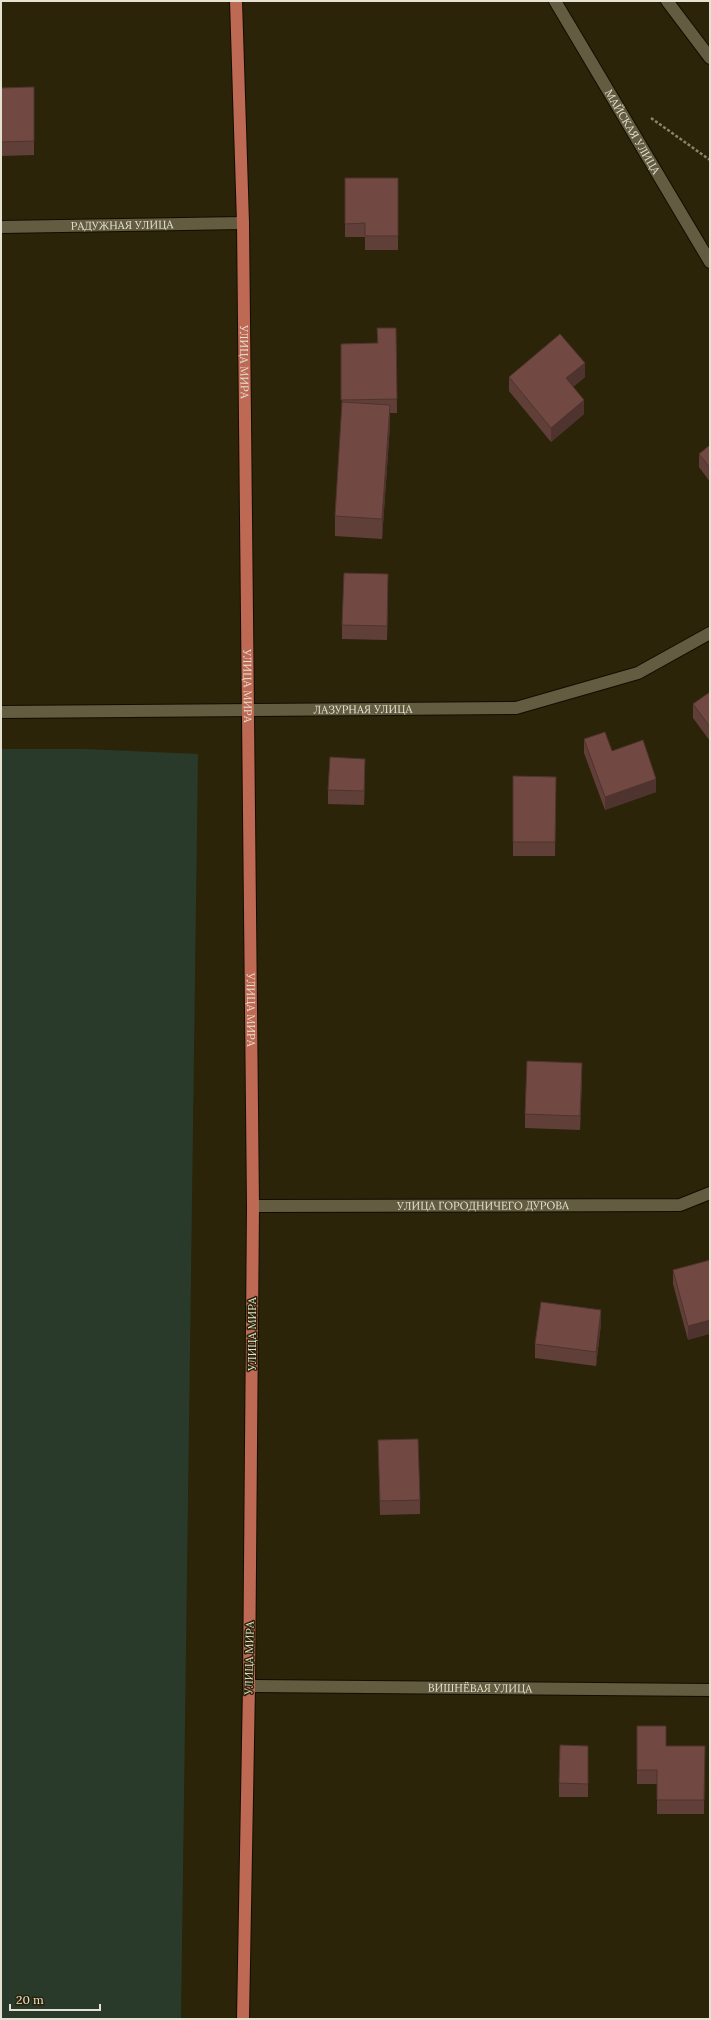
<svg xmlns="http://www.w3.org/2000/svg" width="711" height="2020" viewBox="0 0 711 2020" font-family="Lora,serif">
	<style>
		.green { fill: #293a2a }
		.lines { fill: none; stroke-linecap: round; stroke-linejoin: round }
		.minor-casing { stroke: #130d00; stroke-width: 14 }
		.major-casing { stroke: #130d00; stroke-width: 14 }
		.path { stroke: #89846e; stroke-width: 2.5; stroke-dasharray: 3 2; stroke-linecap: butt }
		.minor { stroke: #635c40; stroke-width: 12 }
		.major { stroke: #bd6954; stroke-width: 12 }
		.wall { fill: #613f39 }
		.shaded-wall { fill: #4f332e }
		.building { fill: #714942; stroke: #4f332e }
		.labels { text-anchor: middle; stroke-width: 3; stroke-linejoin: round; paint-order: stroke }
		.street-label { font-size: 11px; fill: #e6e2d2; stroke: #2b2409 }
	</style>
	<rect width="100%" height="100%" fill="#2b2409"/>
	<polygon class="green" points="1,749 85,749 198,754 181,2019 1,2019"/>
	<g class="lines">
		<g class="minor-casing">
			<g id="minor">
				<path id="s1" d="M555 1 710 262"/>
				<polyline points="667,1 710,58"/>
				<path id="s2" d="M1 227 243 223"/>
				<path id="s3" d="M1 712 516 708 638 673 710 633"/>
				<path id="s4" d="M253 1206 680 1205 710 1193"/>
				<path id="s5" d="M249 1686 710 1690"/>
			</g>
		</g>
		<g class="major-casing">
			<g id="major">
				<path id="s6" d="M236 1 243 223 253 1206 249 1686 243 2019"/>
			</g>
		</g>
		<polyline class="path" points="651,118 710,160"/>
		<use href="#minor" class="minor"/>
		<use href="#major" class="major"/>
	</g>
	<g class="wall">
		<polygon points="34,87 34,155 1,156 1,88"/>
		<polygon points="345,178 398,178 398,250 365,250 365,237 345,237"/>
		<polygon points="377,328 396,328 397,413 390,413 390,425 382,539 335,536 335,516 342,414 341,344 377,343"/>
		<polygon points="509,377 585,377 573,387 584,414 551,442 509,391"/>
		<polygon points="710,445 710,482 699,467 699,454"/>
		<polygon points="388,588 387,640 342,639 342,625"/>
		<polygon points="710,692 710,741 693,718 693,704"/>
		<polygon points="584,739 612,751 656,792 605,810 584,753"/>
		<polygon points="365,773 364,805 328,804 328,790"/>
		<polygon points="513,776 556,777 555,856 513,856"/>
		<polygon points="582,1077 580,1130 525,1128 525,1114"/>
		<polygon points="710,1260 688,1340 673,1284 673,1270"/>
		<polygon points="601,1324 596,1366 535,1358 535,1344"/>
		<polygon points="378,1440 420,1500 420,1514 380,1515"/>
		<polygon points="637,1726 666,1746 705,1746 704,1814 657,1814 657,1784 637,1784"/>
		<polygon points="588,1746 588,1797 559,1797 559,1783"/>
	</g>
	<g class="shaded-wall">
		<polygon points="585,363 585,377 566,392 566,378"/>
		<polygon points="584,400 584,414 551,442 551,428"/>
		<polygon points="390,405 390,425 382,539 382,519"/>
		<polygon points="388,574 388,588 387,640 387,626"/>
		<polygon points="365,759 365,773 364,805 364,791"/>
		<polygon points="656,779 656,792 605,810 605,797"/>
		<polygon points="582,1063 582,1077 580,1130 580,1116"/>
		<polygon points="601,1310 601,1324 596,1366 596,1352"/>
		<polygon points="710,1320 710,1334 688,1340 688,1326"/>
	</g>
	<g class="building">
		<polygon points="34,87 34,141 1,142 1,88"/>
		<polygon points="345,178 398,178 398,236 365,236 365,223 345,224"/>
		<polygon points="377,328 396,328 397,399 341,400 341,344 378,343"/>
		<polygon points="560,334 585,363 566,378 584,400 551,428 509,377"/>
		<polygon points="342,402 390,405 382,519 335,516"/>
		<polygon points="710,445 710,468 699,454"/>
		<polygon points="344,573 388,574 387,626 342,625"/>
		<polygon points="710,692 710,727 693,704"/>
		<polygon points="605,732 612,751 643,740 656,779 605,797 584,739"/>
		<polygon points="330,757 365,759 364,791 328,790"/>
		<polygon points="513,776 556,777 555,842 513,842"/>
		<polygon points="527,1061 582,1063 580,1116 525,1114"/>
		<polygon points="710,1260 710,1320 688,1326 673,1270"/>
		<polygon points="541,1302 601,1310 596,1352 535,1344"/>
		<polygon points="418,1439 420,1500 380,1501 378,1440"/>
		<polygon points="637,1726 666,1726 666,1746 705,1746 704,1800 657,1800 657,1770 637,1770"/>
		<polygon points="560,1745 588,1746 588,1784 559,1783"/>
	</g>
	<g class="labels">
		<g class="street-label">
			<text dy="4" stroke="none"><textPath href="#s1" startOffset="152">МАЙСКАЯ УЛИЦА</textPath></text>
			<text dy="4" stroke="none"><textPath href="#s2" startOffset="121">РАДУЖНАЯ УЛИЦА</textPath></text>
			<text dy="4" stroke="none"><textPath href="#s6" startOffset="361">УЛИЦА МИРА</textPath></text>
			<text dy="4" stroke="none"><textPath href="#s6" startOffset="685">УЛИЦА МИРА</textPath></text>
			<text dy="4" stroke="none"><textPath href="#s3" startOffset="362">ЛАЗУРНАЯ УЛИЦА</textPath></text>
			<text dy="4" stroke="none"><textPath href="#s6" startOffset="1009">УЛИЦА МИРА</textPath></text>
			<text dy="4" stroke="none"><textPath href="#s4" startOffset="230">УЛИЦА ГОРОДНИЧЕГО ДУРОВА</textPath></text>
			<text transform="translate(252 1334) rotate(-90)" y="4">УЛИЦА МИРА</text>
			<text transform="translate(249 1658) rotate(-89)" y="4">УЛИЦА МИРА</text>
			<text dy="4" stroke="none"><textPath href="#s5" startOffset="231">ВИШНЁВАЯ УЛИЦА</textPath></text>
		</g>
	</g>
	<rect width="711" height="2020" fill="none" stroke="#e6e2d2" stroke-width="4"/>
	<path d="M10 2004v6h90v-6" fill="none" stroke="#e6e2d2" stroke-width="2"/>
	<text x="16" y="2004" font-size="12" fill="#e6e2d2" stroke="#2b2409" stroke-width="3" paint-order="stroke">20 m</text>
</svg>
